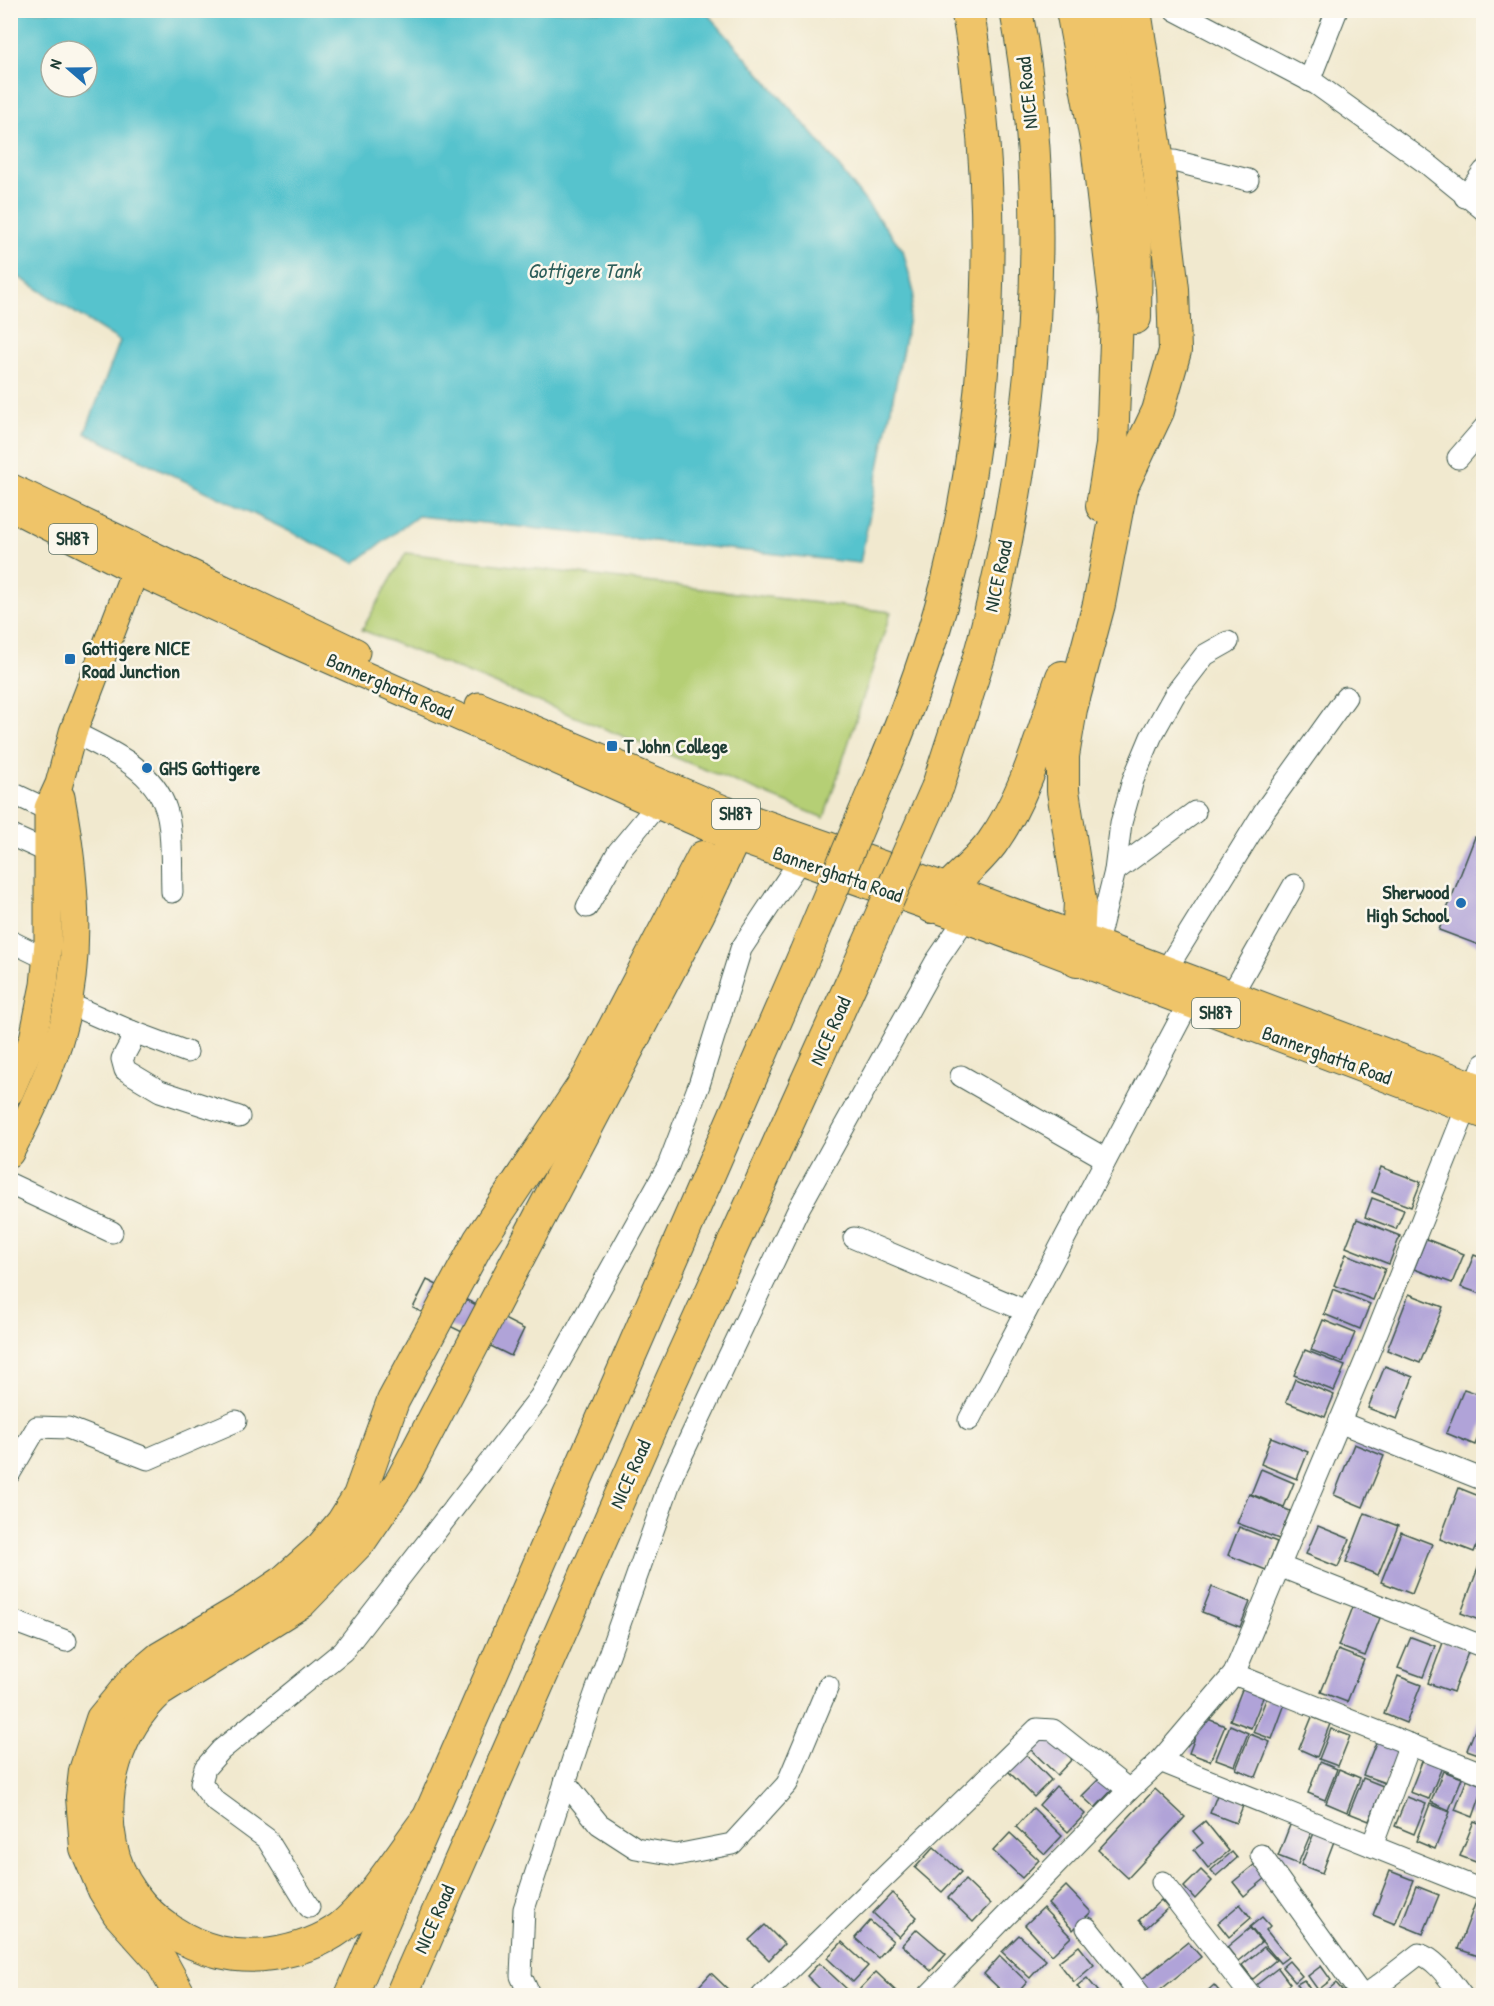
<svg xmlns="http://www.w3.org/2000/svg" width="1494" height="2006" viewBox="0 0 1494 2006" font-family="'Patrick Hand',sans-serif">
	<style>
		.green { fill: #b5cf75; stroke: #6a8654; stroke-width: 1.5 }
		.water { fill: #56c3cd; stroke: #3a8080; stroke-width: 1.5; fill-rule: evenodd }
		.building { fill: #b0a3d8 }
		.lines { fill: none; stroke-linecap: round; stroke-linejoin: round }
		.minor-casing { stroke: #3e574b; stroke-width: 23 }
		.major-casing { stroke: #3e574b; stroke-width: 29 }
		.highway-casing { stroke: #3e574b; stroke-width: 34 }
		.minor { stroke: #fff; stroke-width: 21 }
		.major { stroke: #efc469; stroke-width: 27 }
		.highway { stroke: #efc469; stroke-width: 32 }
		.highway-bridge-casing { stroke: #3e574b; stroke-width: 34; stroke-linecap: butt }
		.highway-bridge { stroke: #efc469; stroke-width: 32 }
		.poi-dot { fill: #1f6fb2; stroke: #fbf7ec; stroke-width: 2 }
		.labels { text-anchor: middle; stroke-width: 5; stroke-linejoin: round; paint-order: stroke }
		.shield { fill: #fbf7ec; stroke: #61756b; stroke-width: 1.5 }
		.shield-label { font-size: 18px; font-weight: bold; fill: #1f3d34 }
		.street-label { font-size: 20px; fill: #1f3d34; stroke: #fbf7ec }
		.poi-label { font-size: 20px; font-weight: bold; fill: #1f3d34; stroke: #fbf7ec; text-anchor: start }
		.water-label { font-size: 21px; font-style: italic; fill: #2d5e5a; stroke: #fbf7ec }
	</style>
	<rect width="100%" height="100%" fill="#fbf7ec"/>
	<filter id="ink" filterUnits="userSpaceOnUse"><feTurbulence type="fractalNoise" baseFrequency=".0167" numOctaves="2"/><feDisplacementMap in="SourceGraphic" scale="12" xChannelSelector="R" yChannelSelector="G"/><feConvolveMatrix kernelMatrix="1 2 1 2 8 2 1 2 1" color-interpolation-filters="sRGB"/></filter>
	<filter id="wash" filterUnits="userSpaceOnUse"><feTurbulence type="fractalNoise" baseFrequency=".008" numOctaves="4" result="noise"/><feDisplacementMap in="SourceGraphic" scale="24" xChannelSelector="R" yChannelSelector="G"/><feGaussianBlur stdDeviation="1.35" result="paint"/><feColorMatrix in="noise" values="0 0 0 0 0 0 0 0 0 0 0 0 0 0 0 0 0 1.4 0 .05"/><feComposite in="paint" operator="in"/></filter>
	<g filter="url(#wash)">
		<rect width="100%" height="100%" fill="#f1e9cf"/>
		<polygon class="green" points="406,553 891,612 824,818 362,630"/>
		<path class="water" d="M10 11H705L818 140 903 250 914 293 860 563 418 516 355 563 85 433 120 341 11 272ZM51 51H87V87H51Z"/>
		<g id="blocks">
			<g class="building">
				<polygon points="1475,837 1484,841 1484,947 1439,930"/>
				<polygon points="1381,1167 1421,1182 1411,1207 1372,1192"/>
				<polygon points="1372,1198 1404,1210 1396,1229 1365,1217"/>
				<polygon points="1357,1219 1400,1236 1389,1264 1346,1247"/>
				<polygon points="1426,1239 1464,1254 1452,1283 1414,1269"/>
				<polygon points="1346,1254 1385,1269 1373,1300 1334,1285"/>
				<polygon points="1474,1255 1484,1259 1484,1295 1461,1287"/>
				<polygon points="427,1280 524,1329 511,1356 413,1308"/>
				<polygon points="1333,1289 1370,1304 1360,1329 1324,1314"/>
				<polygon points="1409,1294 1443,1307 1420,1363 1387,1350"/>
				<polygon points="1323,1320 1355,1333 1343,1362 1311,1350"/>
				<polygon points="1305,1350 1345,1366 1334,1391 1294,1375"/>
				<polygon points="1385,1366 1413,1377 1397,1419 1368,1408"/>
				<polygon points="1295,1379 1334,1395 1325,1417 1286,1402"/>
				<polygon points="1464,1389 1484,1396 1484,1422 1475,1445 1446,1433"/>
				<polygon points="1271,1437 1308,1452 1297,1479 1261,1464"/>
				<polygon points="1354,1444 1384,1456 1363,1507 1334,1495"/>
				<polygon points="1261,1469 1294,1483 1284,1507 1251,1494"/>
				<polygon points="1459,1488 1484,1498 1484,1528 1474,1552 1440,1539"/>
				<polygon points="1249,1494 1290,1511 1279,1539 1237,1523"/>
				<polygon points="1365,1513 1398,1526 1378,1575 1346,1562"/>
				<polygon points="1318,1526 1350,1539 1338,1567 1306,1554"/>
				<polygon points="1239,1527 1277,1542 1266,1570 1228,1555"/>
				<polygon points="1401,1532 1432,1544 1412,1594 1381,1582"/>
				<polygon points="1480,1563 1484,1565 1484,1622 1461,1613"/>
				<polygon points="1212,1587 1250,1602 1240,1627 1202,1612"/>
				<polygon points="1353,1607 1380,1618 1365,1656 1338,1646"/>
				<polygon points="1411,1637 1435,1646 1423,1677 1398,1668"/>
				<polygon points="1444,1640 1469,1650 1453,1692 1428,1683"/>
				<polygon points="1338,1650 1364,1660 1347,1702 1321,1692"/>
				<polygon points="1398,1676 1421,1685 1406,1723 1384,1714"/>
				<polygon points="1243,1687 1264,1695 1251,1728 1230,1720"/>
				<polygon points="1267,1697 1285,1704 1272,1739 1253,1732"/>
				<polygon points="1483,1710 1484,1710 1484,1756 1467,1750"/>
				<polygon points="1203,1717 1225,1726 1210,1761 1189,1753"/>
				<polygon points="1312,1717 1330,1724 1317,1757 1299,1749"/>
				<polygon points="1230,1725 1248,1733 1235,1766 1216,1759"/>
				<polygon points="1331,1729 1350,1736 1338,1766 1319,1759"/>
				<polygon points="1045,1732 1072,1759 1057,1775 1030,1749"/>
				<polygon points="1250,1734 1270,1742 1256,1777 1236,1769"/>
				<polygon points="1377,1740 1399,1748 1385,1783 1363,1775"/>
				<polygon points="1023,1751 1051,1780 1034,1797 1005,1768"/>
				<polygon points="1423,1759 1442,1767 1429,1799 1410,1792"/>
				<polygon points="1320,1762 1337,1769 1325,1800 1308,1793"/>
				<polygon points="1339,1769 1360,1778 1347,1812 1326,1803"/>
				<polygon points="1443,1771 1462,1778 1449,1810 1431,1802"/>
				<polygon points="1100,1778 1112,1790 1095,1808 1082,1796"/>
				<polygon points="1363,1778 1383,1786 1369,1821 1349,1813"/>
				<polygon points="1467,1779 1484,1786 1473,1817 1455,1810"/>
				<polygon points="1056,1786 1085,1814 1068,1832 1039,1805"/>
				<polygon points="1155,1789 1185,1817 1128,1878 1098,1850"/>
				<polygon points="1219,1790 1245,1801 1236,1823 1210,1813"/>
				<polygon points="1407,1797 1426,1804 1414,1834 1395,1826"/>
				<polygon points="1430,1804 1450,1812 1435,1849 1416,1841"/>
				<polygon points="1033,1808 1062,1836 1045,1854 1016,1827"/>
				<polygon points="1292,1820 1313,1828 1298,1864 1278,1856"/>
				<polygon points="1205,1821 1229,1851 1208,1868 1194,1850 1203,1843 1193,1831"/>
				<polygon points="1474,1821 1484,1825 1484,1857 1481,1864 1460,1856"/>
				<polygon points="1316,1828 1336,1836 1322,1873 1301,1865"/>
				<polygon points="1010,1833 1039,1860 1022,1878 993,1851"/>
				<polygon points="934,1847 961,1872 942,1892 915,1868"/>
				<polygon points="1232,1852 1237,1858 1216,1876 1211,1870"/>
				<polygon points="1255,1864 1266,1878 1244,1896 1233,1882"/>
				<polygon points="1201,1870 1212,1881 1195,1899 1184,1887"/>
				<polygon points="1390,1871 1413,1880 1395,1924 1373,1915"/>
				<polygon points="965,1880 990,1904 973,1922 948,1898"/>
				<polygon points="1066,1886 1091,1912 1073,1930 1048,1904"/>
				<polygon points="1416,1886 1439,1895 1423,1934 1401,1925"/>
				<polygon points="892,1893 917,1917 899,1937 873,1913"/>
				<polygon points="1477,1899 1484,1902 1484,1958 1458,1949"/>
				<polygon points="1161,1900 1168,1908 1146,1928 1139,1920"/>
				<polygon points="1240,1904 1251,1918 1229,1937 1218,1923"/>
				<polygon points="1043,1908 1071,1937 1052,1955 1025,1925"/>
				<polygon points="1262,1917 1270,1926 1266,1930 1288,1957 1280,1963 1250,1927"/>
				<polygon points="870,1921 893,1941 878,1958 855,1938"/>
				<polygon points="765,1925 784,1944 769,1960 749,1940"/>
				<polygon points="1250,1928 1261,1942 1238,1961 1227,1947"/>
				<polygon points="917,1929 946,1954 931,1971 902,1945"/>
				<polygon points="1019,1935 1046,1960 1030,1978 1002,1952"/>
				<polygon points="842,1942 868,1966 853,1982 827,1958"/>
				<polygon points="1188,1942 1201,1957 1153,1996 1141,1980"/>
				<polygon points="1079,1946 1094,1965 1074,1982 1058,1962"/>
				<polygon points="1264,1947 1276,1960 1253,1979 1242,1965"/>
				<polygon points="1000,1956 1027,1982 1015,1996 1007,1996 984,1974"/>
				<polygon points="1289,1961 1302,1976 1295,1982 1282,1967"/>
				<polygon points="819,1963 848,1990 843,1996 827,1996 807,1976"/>
				<polygon points="1321,1966 1331,1980 1318,1990 1308,1976"/>
				<polygon points="1278,1968 1290,1984 1276,1996 1265,1996 1256,1985"/>
				<polygon points="876,1972 901,1996 863,1996 858,1991"/>
				<polygon points="711,1973 735,1996 690,1996"/>
				<polygon points="1087,1978 1098,1991 1093,1996 1084,1996 1077,1986"/>
				<polygon points="1304,1980 1313,1994 1310,1996 1304,1996 1297,1984"/>
				<polygon points="1336,1983 1347,1996 1321,1996"/>
				<polygon points="1214,1985 1223,1996 1202,1996"/>
			</g>
		</g>
	</g>
	<g filter="url(#ink)">
		<use href="#blocks" fill-opacity="0" stroke="#3e574b" stroke-width="1.5"/>
		<g class="lines">
			<g class="minor-casing">
				<g id="minor">
					<polyline points="1175,10 1316,84 1430,166 1484,210"/>
					<polyline points="1309,81 1337,10"/>
					<polyline points="1158,162 1174,161 1248,180"/>
					<polyline points="1465,197 1484,171"/>
					<polyline points="1458,458 1484,428"/>
					<path d="M73 732C108 750 153 768 166 809 173 828 171 870 172 892"/>
					<polyline points="10,792 59,815"/>
					<polyline points="10,835 48,852"/>
					<polyline points="1115,871 1195,812"/>
					<polyline points="587,907 618,852 657,805"/>
					<polyline points="10,941 47,959"/>
					<polyline points="1097,943 1115,871 1121,823 1133,780 1151,737 1175,694 1205,655 1228,642"/>
					<polyline points="1166,970 1265,810 1346,697"/>
					<polyline points="1232,994 1294,885"/>
					<polyline points="67,1003 131,1031 130,1044 122,1059 125,1070 160,1091 239,1117"/>
					<polyline points="131,1031 187,1052"/>
					<polyline points="961,1076 1106,1159"/>
					<polyline points="10,1184 112,1232"/>
					<polyline points="854,1238 1026,1311"/>
					<polyline points="969,1420 1195,991"/>
					<polyline points="1339,1422 1484,1480"/>
					<polyline points="10,1473 37,1427 68,1428 148,1459 236,1421"/>
					<polyline points="1279,1566 1484,1647"/>
					<polyline points="10,1620 66,1641"/>
					<polyline points="1234,1674 1484,1774"/>
					<polyline points="1160,1761 1484,1891"/>
					<polyline points="565,1782 599,1824 636,1848 676,1855 732,1844 787,1784 828,1686"/>
					<polyline points="1372,1846 1410,1744"/>
					<polyline points="1261,1855 1362,1996"/>
					<polyline points="1162,1882 1251,1996"/>
					<polyline points="309,1907 267,1839 214,1800 201,1783 205,1768 221,1750 343,1651 540,1397 668,1166 699,1085 741,949 800,860"/>
					<polyline points="1087,1928 1141,1996"/>
					<polyline points="530,1996 521,1976 524,1909 583,1728 673,1474 799,1208 935,963 965,919"/>
					<polyline points="762,1996 1037,1729 1053,1730 1129,1790"/>
					<polyline points="928,1996 1129,1790 1160,1761 1234,1674 1372,1345 1484,1064"/>
					<path d="M1365 1996 1419 1954C1437 1959 1450 1981 1462 1996"/>
				</g>
			</g>
			<g class="major-casing">
				<g id="major">
					<polyline points="10,487 356,652"/>
					<polyline points="10,507 136,571 292,643 716,831 965,919 1484,1115"/>
					<polyline points="479,706 726,810 947,887 1484,1089"/>
					<polyline points="10,1092 33,1039 44,985 48,943 48,808 59,784 73,732 141,555"/>
					<path d="M10 1153C29 1117 52 1068 62 1030 83 954 75 873 61 797"/>
				</g>
			</g>
			<g class="highway-casing">
				<g id="highway">
					<polyline points="1072,10 1097,145 1117,316 1112,445 1102,506"/>
					<polyline points="1104,10 1136,237 1135,318"/>
					<path d="M885 764C909 706 930 648 946 588 985 435 997 262 980 105 976 73 974 42 967 10"/>
					<path d="M938 786C953 737 971 688 984 639 1035 437 1055 216 1016 10"/>
					<path d="M932 907C950 883 974 867 992 843 1027 794 1042 733 1062 677"/>
					<polyline points="1077,961 1080,901 1063,791 1063,756 1071,709 1099,604 1121,489 1158,411 1175,351 1173,289 1158,162 1135,10"/>
					<path d="M426 1821C403 1851 368 1907 340 1928 321 1942 296 1950 272 1954 202 1966 125 1916 111 1845 99 1789 118 1729 159 1691L301 1602 361 1540 402 1480 699 913 744 817"/>
					<polyline points="180,1996 161,1961 118,1913 104,1890 86,1848 82,1797 85,1771 102,1719 135,1679 160,1658 243,1609 282,1583 321,1548 342,1523 359,1496 393,1401 479,1241 588,1078 703,857"/>
					<polyline points="351,1996 804,956"/>
					<polyline points="401,1996 666,1392 854,977"/>
				</g>
			</g>
			<use href="#minor" class="minor"/>
			<use href="#major" class="major"/>
			<use href="#highway" class="highway"/>
			<g class="highway-bridge-casing">
				<g id="highway-bridge">
					<polyline points="804,956 885,764"/>
					<polyline points="854,977 938,786"/>
				</g>
			</g>
			<use href="#highway-bridge" class="highway-bridge"/>
		</g>
	</g>
	<g class="poi-dot">
		<rect x="64" y="653" width="12" height="12" rx="3"/>
		<rect x="606" y="740" width="12" height="12" rx="3"/>
		<circle cx="147" cy="768" r="6"/>
		<circle cx="1461" cy="903" r="6"/>
	</g>
	<g class="labels">
		<g class="shield">
			<rect x="49" y="524" width="48" height="30" rx="4.5"/>
			<rect x="712" y="799" width="48" height="30" rx="4.5"/>
			<rect x="1192" y="998" width="48" height="30" rx="4.5"/>
		</g>
		<g class="shield-label">
			<text x="73" y="545">SH87</text>
			<text x="736" y="820">SH87</text>
			<text x="1216" y="1019">SH87</text>
		</g>
		<g class="street-label">
			<text transform="translate(1027 93) rotate(-96)" y="7">NICE Road</text>
			<text transform="translate(998 576) rotate(-78)" y="7">NICE Road</text>
			<text transform="translate(390 686) rotate(24)" y="7">Bannerghatta Road</text>
			<text transform="translate(838 874) rotate(19)" y="7">Bannerghatta Road</text>
			<text transform="translate(830 1031) rotate(-66)" y="7">NICE Road</text>
			<text transform="translate(1327 1055) rotate(20)" y="7">Bannerghatta Road</text>
			<text transform="translate(630 1474) rotate(-66)" y="7">NICE Road</text>
			<text transform="translate(434 1919) rotate(-66)" y="7">NICE Road</text>
		</g>
		<g class="poi-label">
			<text x="82" y="655">Gottigere NICE<tspan x="82" dy="23">Road Junction</tspan></text>
			<text x="624" y="753">T John College</text>
			<text x="159" y="775">GHS Gottigere</text>
			<text x="1449" y="899" text-anchor="end">Sherwood<tspan x="1449" dy="23">High School</tspan></text>
		</g>
		<g class="water-label">
			<text x="584" y="278">Gottigere Tank</text>
		</g>
	</g>
	<rect width="1494" height="2006" fill="none" stroke="#fbf7ec" stroke-width="36"/>
	<g transform="translate(69 69) rotate(290)"><circle r="28" fill="#fbf7ec" stroke="#a3ada2" stroke-width="1.5"/>
	<path d="M0-4.5L10 22L0 15L-10 22Z" fill="#1f6fb2"/>
	<text y="-9" font-size="16" font-weight="bold" text-anchor="middle" fill="#1f3d34">N</text>
	</g>
</svg>
